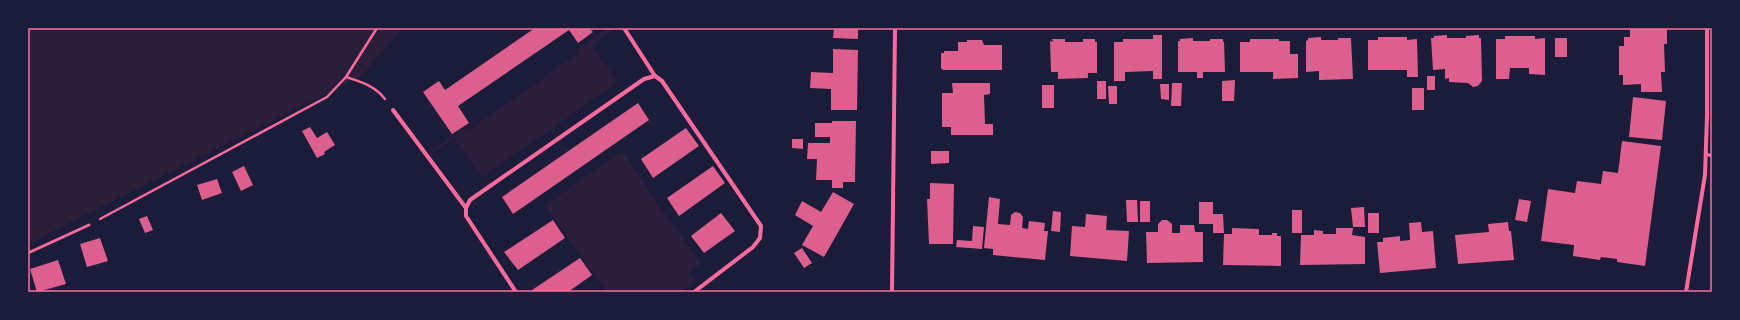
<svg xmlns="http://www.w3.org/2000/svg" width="1740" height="320" viewBox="0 0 1740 320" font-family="Raleway,sans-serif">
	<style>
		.green { fill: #2a1e3b }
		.building { fill: #dd5f8e }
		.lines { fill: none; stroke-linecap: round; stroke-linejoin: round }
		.path { stroke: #ff6b9d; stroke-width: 2.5 }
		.service { stroke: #ff6b9d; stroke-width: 3 }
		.minor { stroke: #ff6b9d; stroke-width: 4 }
		.neatline { fill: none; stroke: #ff6b9d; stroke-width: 1.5 }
	</style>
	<rect width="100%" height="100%" fill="#1b1b3a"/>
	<g class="green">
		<polygon points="28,28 403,28 362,76 28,244"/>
		<polygon points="607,28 616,28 592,45 618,82 482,178 454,138 431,154 429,152 466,126 469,130 580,52 578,48"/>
		<polygon points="622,152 701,265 689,272 696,282 681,292 606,292 545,205"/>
	</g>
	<g class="building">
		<polygon points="535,28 589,28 593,32 578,43 569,30 458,106 469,123 452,134 423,92 439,81 445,90"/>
		<polygon points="834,28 858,28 858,39 833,38"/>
		<polygon points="1630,28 1667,28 1667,44 1664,44 1665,72 1661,72 1662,92 1641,92 1641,84 1623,85 1623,75 1619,75 1619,46 1624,46 1624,37 1630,37"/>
		<polygon points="1153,35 1162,35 1162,79 1153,79 1153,71 1125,72 1125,81 1114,81 1114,42 1123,42 1123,39 1153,39"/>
		<polygon points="1447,35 1447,38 1466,38 1466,36 1479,35 1479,38 1481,38 1482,81 1478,86 1473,87 1468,83 1449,82 1449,78 1445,79 1445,69 1433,70 1431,38 1434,38 1434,36"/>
		<polygon points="1505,36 1535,36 1535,39 1545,38 1545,75 1529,74 1529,68 1510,68 1509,79 1496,79 1496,39 1505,39"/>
		<polygon points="1321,37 1321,40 1338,40 1338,38 1351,38 1353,79 1319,80 1319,71 1306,72 1306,41 1308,40 1308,38"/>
		<polygon points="1378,37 1407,37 1407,40 1417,39 1418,77 1407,77 1407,70 1368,70 1368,40 1378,40"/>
		<polygon points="1193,38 1193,41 1210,41 1210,39 1223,39 1223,42 1224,41 1225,72 1203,72 1203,78 1197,78 1197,72 1178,72 1178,41 1180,41 1180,39"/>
		<rect x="1555" y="38" width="12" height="19"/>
		<polygon points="1052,39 1065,39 1065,42 1083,42 1083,39 1095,39 1095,42 1097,42 1097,73 1088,73 1088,78 1058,79 1058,72 1051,72 1050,41 1053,42"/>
		<polygon points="1250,39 1279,39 1279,41 1290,41 1290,54 1298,54 1298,78 1273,79 1273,72 1240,72 1240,42 1250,42"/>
		<polygon points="967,40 982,40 984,45 1002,45 1002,70 943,70 941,68 941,53 944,53 944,51 958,51 958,42 967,42"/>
		<polygon points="833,49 858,50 857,110 831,110 831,89 810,88 811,72 833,73"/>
		<rect x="1427" y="76" width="8" height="14"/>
		<polygon points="1235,80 1234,101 1222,101 1222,81"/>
		<rect x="1097" y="81" width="9" height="18"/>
		<polygon points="952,83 990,83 990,94 984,95 985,124 993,124 993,135 951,135 951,127 942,127 942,93 953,93"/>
		<polygon points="1172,83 1182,83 1181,106 1171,106"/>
		<polygon points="1160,84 1169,84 1169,100 1161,99"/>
		<rect x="1042" y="85" width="12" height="23"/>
		<polygon points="1108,86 1117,86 1117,104 1109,104"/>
		<rect x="1412" y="88" width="12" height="22"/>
		<polygon points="1633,97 1666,101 1662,140 1629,137"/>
		<polygon points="638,103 649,120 513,214 502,197"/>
		<polygon points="832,121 856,121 855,182 843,182 843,188 832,188 832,180 816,180 817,159 807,159 808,143 830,143 830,137 815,137 815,123 832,123"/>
		<polygon points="310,127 317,138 327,132 335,145 324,152 325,154 317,158 302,131"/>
		<polygon points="686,128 699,146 653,178 641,159"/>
		<polygon points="792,139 803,139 803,149 792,148"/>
		<polygon points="1622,141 1661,146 1645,266 1617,262 1617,259 1601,257 1600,260 1573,256 1574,245 1541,241 1548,189 1575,193 1577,181 1601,184 1603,171 1618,173"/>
		<polygon points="931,151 949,151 949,163 931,164"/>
		<polygon points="244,166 253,185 241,191 232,172"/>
		<polygon points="713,166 725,183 679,216 667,198"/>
		<polygon points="217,179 222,193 202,200 197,185"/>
		<polygon points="930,183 954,184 953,244 929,244 927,199 930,199"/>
		<polygon points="833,192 854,204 824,257 802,245 813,226 795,215 802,201 821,212"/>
		<polygon points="989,197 1000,199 998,224 1010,225 1011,215 1015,212 1020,213 1023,217 1022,228 1028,229 1029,221 1045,223 1044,231 1048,231 1045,260 993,255 993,249 984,248"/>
		<polygon points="1519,199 1531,201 1527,222 1515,220"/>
		<polygon points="1126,200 1137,200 1138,222 1127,222"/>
		<rect x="1140" y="201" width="10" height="21"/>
		<polygon points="1199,202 1213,202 1213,214 1223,214 1224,233 1213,233 1213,224 1199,224"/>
		<polygon points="1364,207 1365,227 1353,227 1351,208"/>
		<rect x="1292" y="210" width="10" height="23"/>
		<polygon points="1053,211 1061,212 1060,232 1051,231"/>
		<polygon points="721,213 735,231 704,253 691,236"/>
		<rect x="1368" y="213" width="11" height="20"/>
		<polygon points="1086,214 1107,216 1106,230 1129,231 1127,261 1070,256 1072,226 1085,227"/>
		<polygon points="147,216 153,230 145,233 139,219"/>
		<polygon points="553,220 565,238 518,270 504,252"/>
		<polygon points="1162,220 1167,220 1172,224 1172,233 1180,233 1180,225 1194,225 1195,232 1203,232 1203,262 1147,263 1146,232 1158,232 1158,224"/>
		<polygon points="1421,222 1422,232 1433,231 1436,268 1380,273 1377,242 1383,242 1383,238 1400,236 1400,241 1410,240 1409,223"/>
		<polygon points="1508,222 1509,231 1511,231 1514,260 1458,264 1455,235 1489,232 1488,224"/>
		<polygon points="973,226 984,227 982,249 956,247 957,240 972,241"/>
		<polygon points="1232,228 1259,229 1259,235 1272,235 1272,233 1277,233 1277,236 1281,236 1281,266 1223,265 1224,234 1232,234"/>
		<polygon points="1336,228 1353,228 1352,235 1365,237 1365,264 1300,265 1301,235 1314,235 1314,230 1323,231 1323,234 1336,234"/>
		<polygon points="100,238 108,261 87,267 80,244"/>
		<polygon points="802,248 812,263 804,268 794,253"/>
		<polygon points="580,258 592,275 568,292 533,292 532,290"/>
		<polygon points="58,260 66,284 37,292 30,269"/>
	</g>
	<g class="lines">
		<g class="path">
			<path d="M346 77C362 82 375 86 385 99"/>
			<polyline points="100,219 327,97 346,77 377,28"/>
		</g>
		<g class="service">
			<polyline points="1706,154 1712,156"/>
			<polyline points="28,253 89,225"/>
		</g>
		<g class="minor">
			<polyline points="624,28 655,76"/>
			<polyline points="393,110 466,208"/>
			<polyline points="516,292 466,216 466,208 470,200 644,79 655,76 662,81 761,226 760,238 753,247 694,292"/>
			<polyline points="892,292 895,28"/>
			<polyline points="1686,292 1705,175 1707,116 1707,28"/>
		</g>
	</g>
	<rect width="1740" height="320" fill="none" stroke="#1b1b3a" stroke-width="58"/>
	<rect x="29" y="29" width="1682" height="262" class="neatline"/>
</svg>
